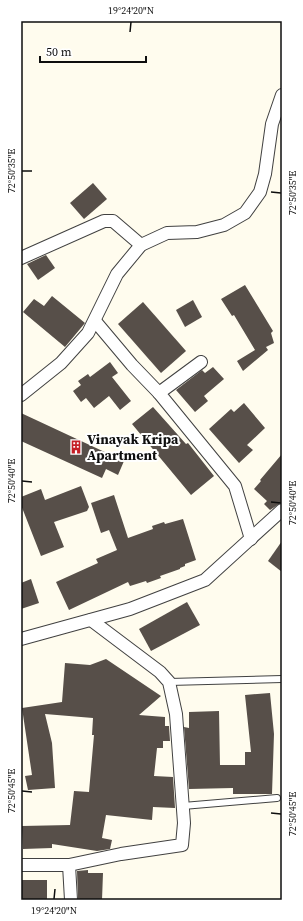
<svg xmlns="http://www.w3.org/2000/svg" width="303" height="921" viewBox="0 0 303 921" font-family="'Source Serif 4',serif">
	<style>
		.building { fill: #574f49 }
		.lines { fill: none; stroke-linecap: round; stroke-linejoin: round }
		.service-casing { stroke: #414141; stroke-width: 8 }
		.minor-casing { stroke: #414141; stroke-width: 14 }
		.service { stroke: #fff; stroke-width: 6 }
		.minor { stroke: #fff; stroke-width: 12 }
		.ticks { fill: none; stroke: #0e0e0e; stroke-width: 1.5 }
		.labels { text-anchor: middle; stroke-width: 4; stroke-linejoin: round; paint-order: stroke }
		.poi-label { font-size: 14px; font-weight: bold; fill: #0e0e0e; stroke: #fff; text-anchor: start }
		.neatline { fill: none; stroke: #0e0e0e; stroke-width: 1.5 }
		.ticks-label { font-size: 10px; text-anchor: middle; fill: #0e0e0e }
	</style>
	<rect width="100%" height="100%" fill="#fffcee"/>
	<g class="building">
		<polygon points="93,183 107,199 84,219 70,203"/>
		<polygon points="46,255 55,268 38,280 27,264"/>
		<polygon points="245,285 273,331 271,333 274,343 266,347 268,350 243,371 237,361 255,350 234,315 232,316 221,299"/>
		<polygon points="52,296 85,323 65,347 23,312 34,299 44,306"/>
		<polygon points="193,300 202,317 185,327 176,310"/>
		<polygon points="143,302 186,351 161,373 118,324"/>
		<polygon points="110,362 118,373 112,377 131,401 120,410 109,396 94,408 86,398 81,402 73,391 81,385 78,381 88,374 90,377"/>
		<polygon points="213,367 224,379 204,396 208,401 195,412 176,390 202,370 205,373"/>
		<polygon points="244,403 265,428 247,445 253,450 239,463 209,429 231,409 234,412"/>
		<polygon points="153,407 186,444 188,443 214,476 191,495 132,424"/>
		<polygon points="21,413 124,461 118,475 106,469 102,478 21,441"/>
		<polygon points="282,454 282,502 270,510 264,504 267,501 254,489 261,481 260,480"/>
		<polygon points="81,486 89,507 87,511 54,522 64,547 41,556 21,505 21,497 41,489 45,500"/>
		<polygon points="114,495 128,538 153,529 152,526 164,522 165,524 183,519 196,560 185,564 185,566 180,568 180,569 160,576 161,578 147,583 146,581 130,586 128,582 69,610 56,582 98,563 96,559 117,550 109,530 101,533 91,503"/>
		<polygon points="282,541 282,572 268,561"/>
		<polygon points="31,579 39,603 21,609 21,583"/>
		<polygon points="187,602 200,625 151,651 139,629"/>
		<polygon points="106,659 161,696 139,715 165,717 165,726 169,726 170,741 163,741 163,748 157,748 154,776 173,777 175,808 153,807 152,820 106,815 102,838 112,840 110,849 97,851 52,844 52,848 23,849 22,826 70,825 74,791 89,792 94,735 92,735 93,718 45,714 52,743 55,788 28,790 25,776 32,775 22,708 62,702 65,663 90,665"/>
		<polygon points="270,693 274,734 272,794 233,794 233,788 189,789 184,727 189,728 189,712 219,711 220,765 245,765 245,752 251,752 245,695"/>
		<polygon points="88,870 88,873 103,873 102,900 78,900 77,871"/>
		<rect x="21" y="880" width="26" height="20"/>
	</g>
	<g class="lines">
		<g class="service-casing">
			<g id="service">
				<polyline points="169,682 282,679"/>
				<polyline points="183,806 277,798"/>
			</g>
		</g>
		<g class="minor-casing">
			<g id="minor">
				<polyline points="21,258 104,221 113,221 141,245"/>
				<polyline points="95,321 132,365 159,393"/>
				<polyline points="201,362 159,393 235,486 251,539"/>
				<polyline points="21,395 61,363 88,333 117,274 141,245 167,233 197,232 224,225 245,213 260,192 265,174 272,124 282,95"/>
				<polyline points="21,639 130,609 205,580 282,510"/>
				<polyline points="21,865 69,865 71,900"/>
				<polyline points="69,865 121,854 182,845 184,823 176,714 169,682 160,672 91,620"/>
			</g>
		</g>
		<use href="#service" class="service"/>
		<use href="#minor" class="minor"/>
	</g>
	<path class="ticks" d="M130 32 131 22M22 171H32M271 192 281 193M22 481 32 482M271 502 281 503M22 791 32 792M271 813 281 814M54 899 55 889"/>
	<defs>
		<g id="building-bare" transform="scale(1.08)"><path d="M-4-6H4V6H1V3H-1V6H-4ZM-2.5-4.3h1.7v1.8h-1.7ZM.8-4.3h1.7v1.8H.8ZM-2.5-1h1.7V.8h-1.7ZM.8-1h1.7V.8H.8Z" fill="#c51e25" stroke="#fff" stroke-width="2.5" paint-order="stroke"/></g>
	</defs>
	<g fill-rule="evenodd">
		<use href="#building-bare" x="76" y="447"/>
	</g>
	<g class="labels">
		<g class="poi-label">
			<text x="87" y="444">Vinayak Kripa<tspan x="87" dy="16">Apartment</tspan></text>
		</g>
	</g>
	<rect width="303" height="921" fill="none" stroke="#ffffff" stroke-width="44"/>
	<path d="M40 56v6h106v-6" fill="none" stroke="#0e0e0e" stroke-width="2"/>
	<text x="46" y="56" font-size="12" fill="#0e0e0e" stroke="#ffffff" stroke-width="3" paint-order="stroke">50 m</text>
	<rect x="22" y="22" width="259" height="877" class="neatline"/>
	<g class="ticks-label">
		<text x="131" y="14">19°24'20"N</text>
		<text transform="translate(11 171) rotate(-90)" y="4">72°50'35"E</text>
		<text transform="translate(292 193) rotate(-90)" y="4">72°50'35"E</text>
		<text transform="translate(11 481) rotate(-90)" y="4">72°50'40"E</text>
		<text transform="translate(292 503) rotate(-90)" y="4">72°50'40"E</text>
		<text transform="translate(11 791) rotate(-90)" y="4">72°50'45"E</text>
		<text transform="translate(292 814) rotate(-90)" y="4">72°50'45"E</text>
		<text x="54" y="914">19°24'20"N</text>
	</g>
</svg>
